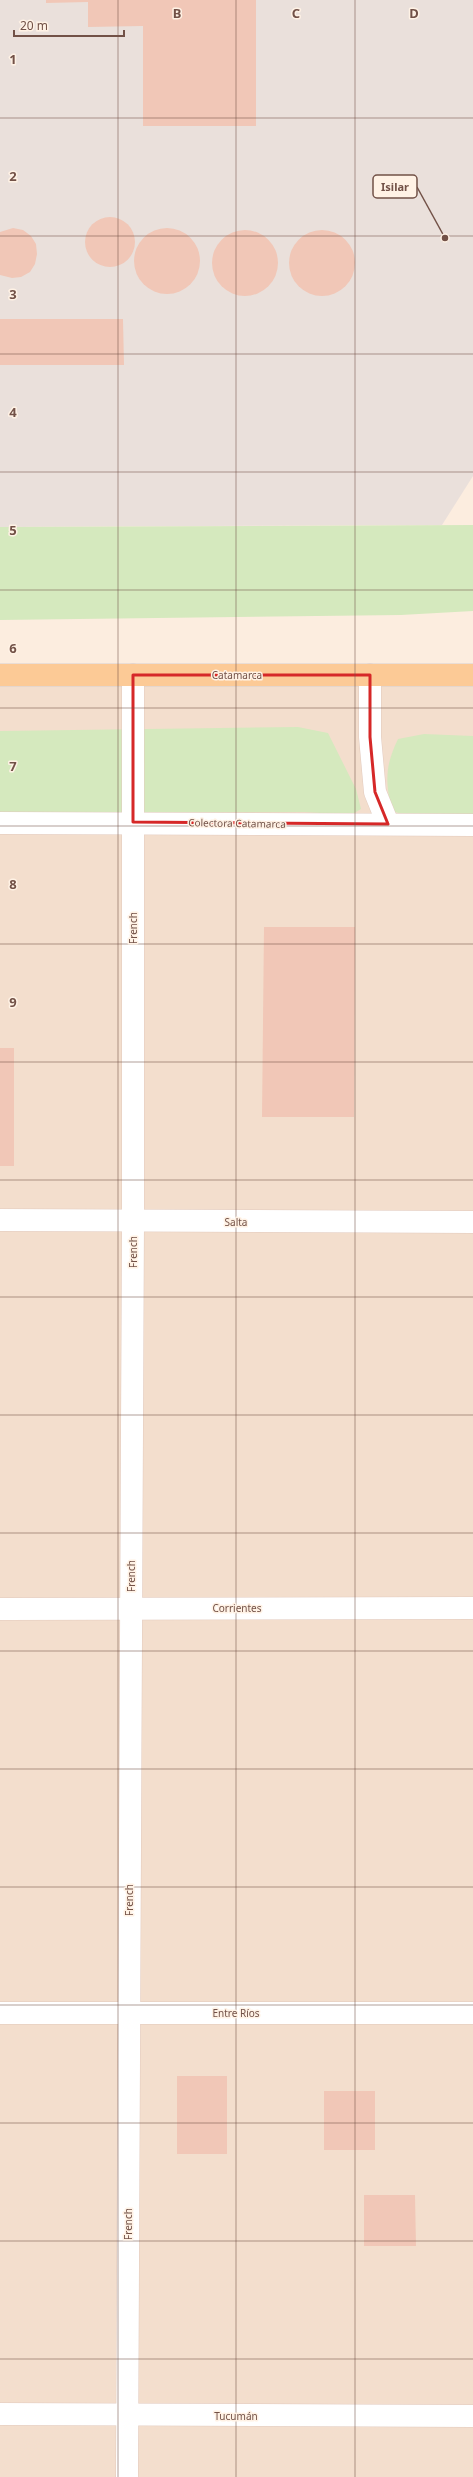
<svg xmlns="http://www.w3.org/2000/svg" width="473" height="2477" viewBox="0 0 473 2477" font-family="'Noto Sans',sans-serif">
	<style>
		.residential { fill: #f3decd }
		.industrial { fill: #eae0db }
		.green { fill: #d5e9be }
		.building { fill: #f1c7b7 }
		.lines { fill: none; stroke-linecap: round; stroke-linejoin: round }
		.street-casing { stroke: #e2cabe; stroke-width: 23 }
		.primary-casing { stroke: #d8cecb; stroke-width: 23 }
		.street { stroke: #fff; stroke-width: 22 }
		.primary { stroke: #fcca96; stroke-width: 22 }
		.marked { fill: none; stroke: #d62828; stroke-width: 3; stroke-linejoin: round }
		.grid { fill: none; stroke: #725147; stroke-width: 1; stroke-opacity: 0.55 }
		.labels { text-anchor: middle; stroke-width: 3; stroke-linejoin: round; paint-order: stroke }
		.street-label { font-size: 10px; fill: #725147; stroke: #fff2e5 }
		.grid-label { font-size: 13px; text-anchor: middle; font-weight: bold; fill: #725147; stroke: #fff2e5; stroke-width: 3; stroke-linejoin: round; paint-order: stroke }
		.leader { fill: none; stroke: #725147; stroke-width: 1.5 }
		.callout-dot { fill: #725147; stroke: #fff2e5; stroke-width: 1.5 }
		.callout { fill: #fff2e5; stroke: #725147; stroke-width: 1.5 }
		.callout-label { font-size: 11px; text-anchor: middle; font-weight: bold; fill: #725147 }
	</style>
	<rect width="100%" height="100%" fill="#fceddf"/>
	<rect class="residential" x="0" y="675" width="473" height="1802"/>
	<polygon class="industrial" points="0,0 473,0 473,476 442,525 0,527"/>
	<g class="green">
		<polygon points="473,525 473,611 401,615 0,620 0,527"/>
		<polygon points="298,727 328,733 356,789 361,809 351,815 304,812 0,813 0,731"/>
		<path d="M424 734 473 736V815H405L392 811C385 781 385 766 398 739Z"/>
	</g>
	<g class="building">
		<polygon points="46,0 256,0 256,126 143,126 143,26 88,27 88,2 46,3"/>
		<circle cx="110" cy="242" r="25"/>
		<circle cx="167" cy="261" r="33"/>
		<polygon points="13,228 23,230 31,236 36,244 37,254 35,264 30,272 21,277 12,278 0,275 0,232"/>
		<circle cx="245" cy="263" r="33"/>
		<circle cx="322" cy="263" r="33"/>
		<polygon points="0,319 123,319 124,365 0,365"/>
		<polygon points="264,927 355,927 354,1117 262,1117"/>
		<rect x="0" y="1048" width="14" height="118"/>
		<rect x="177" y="2076" width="50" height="78"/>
		<rect x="324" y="2091" width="51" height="59"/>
		<polygon points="364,2195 415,2195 416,2246 364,2246"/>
	</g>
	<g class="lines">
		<g class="street-casing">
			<g id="street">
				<polyline points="370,675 370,737 375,792 388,824"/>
				<polyline points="0,823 473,825"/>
				<polyline points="0,1220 473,1222"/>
				<polyline points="0,1609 473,1608"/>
				<polyline points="0,2013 473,2013"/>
				<polyline points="0,2414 473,2416"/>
				<polyline points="127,2477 133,1221 133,675"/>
			</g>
		</g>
		<g class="primary-casing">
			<polyline id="primary" points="0,675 473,675"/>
		</g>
		<use href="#street" class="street"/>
		<use href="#primary" class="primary"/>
	</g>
	<path class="marked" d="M133 675H370V737L375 792 388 824 133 822Z"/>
	<path class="grid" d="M118 0V2477M236 0V2477M355 0V2477M0 118H473M0 236H473M0 354H473M0 472H473M0 590H473M0 708H473M0 826H473M0 944H473M0 1062H473M0 1180H473M0 1297H473M0 1415H473M0 1533H473M0 1651H473M0 1769H473M0 1887H473M0 2005H473M0 2123H473M0 2241H473M0 2359H473"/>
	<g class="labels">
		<g class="street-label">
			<text x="237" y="679">Catamarca</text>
			<text transform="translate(237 823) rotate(1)" y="4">Colectora Catamarca</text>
			<text transform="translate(133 928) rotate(-90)" y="4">French</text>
			<text x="236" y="1226">Salta</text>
			<text transform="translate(133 1252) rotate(-90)" y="4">French</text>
			<text transform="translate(131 1576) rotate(-90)" y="4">French</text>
			<text x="237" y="1612">Corrientes</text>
			<text transform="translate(129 1900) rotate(-90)" y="4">French</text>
			<text x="236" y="2017">Entre Ríos</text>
			<text transform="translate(128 2224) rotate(-90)" y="4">French</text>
			<text x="236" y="2420">Tucumán</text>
		</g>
	</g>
	<g class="grid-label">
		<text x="177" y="18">B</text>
		<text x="296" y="18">C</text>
		<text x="414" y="18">D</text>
		<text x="13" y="64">1</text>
		<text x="13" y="181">2</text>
		<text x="13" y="299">3</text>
		<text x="13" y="417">4</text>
		<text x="13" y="535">5</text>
		<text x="13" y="653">6</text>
		<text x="13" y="771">7</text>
		<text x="13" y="889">8</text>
		<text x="13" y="1007">9</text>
	</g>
	<path class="leader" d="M445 238L417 187"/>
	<circle class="callout-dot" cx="445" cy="238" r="4"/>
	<rect class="callout" x="373" y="175" width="44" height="23" rx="4"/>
	<g class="callout-label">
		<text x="395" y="191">Isilar</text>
	</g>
	<path d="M14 30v6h110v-6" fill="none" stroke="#725147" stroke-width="2"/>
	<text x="20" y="30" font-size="12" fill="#725147" stroke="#fff2e5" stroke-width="3" paint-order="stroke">20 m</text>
</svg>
